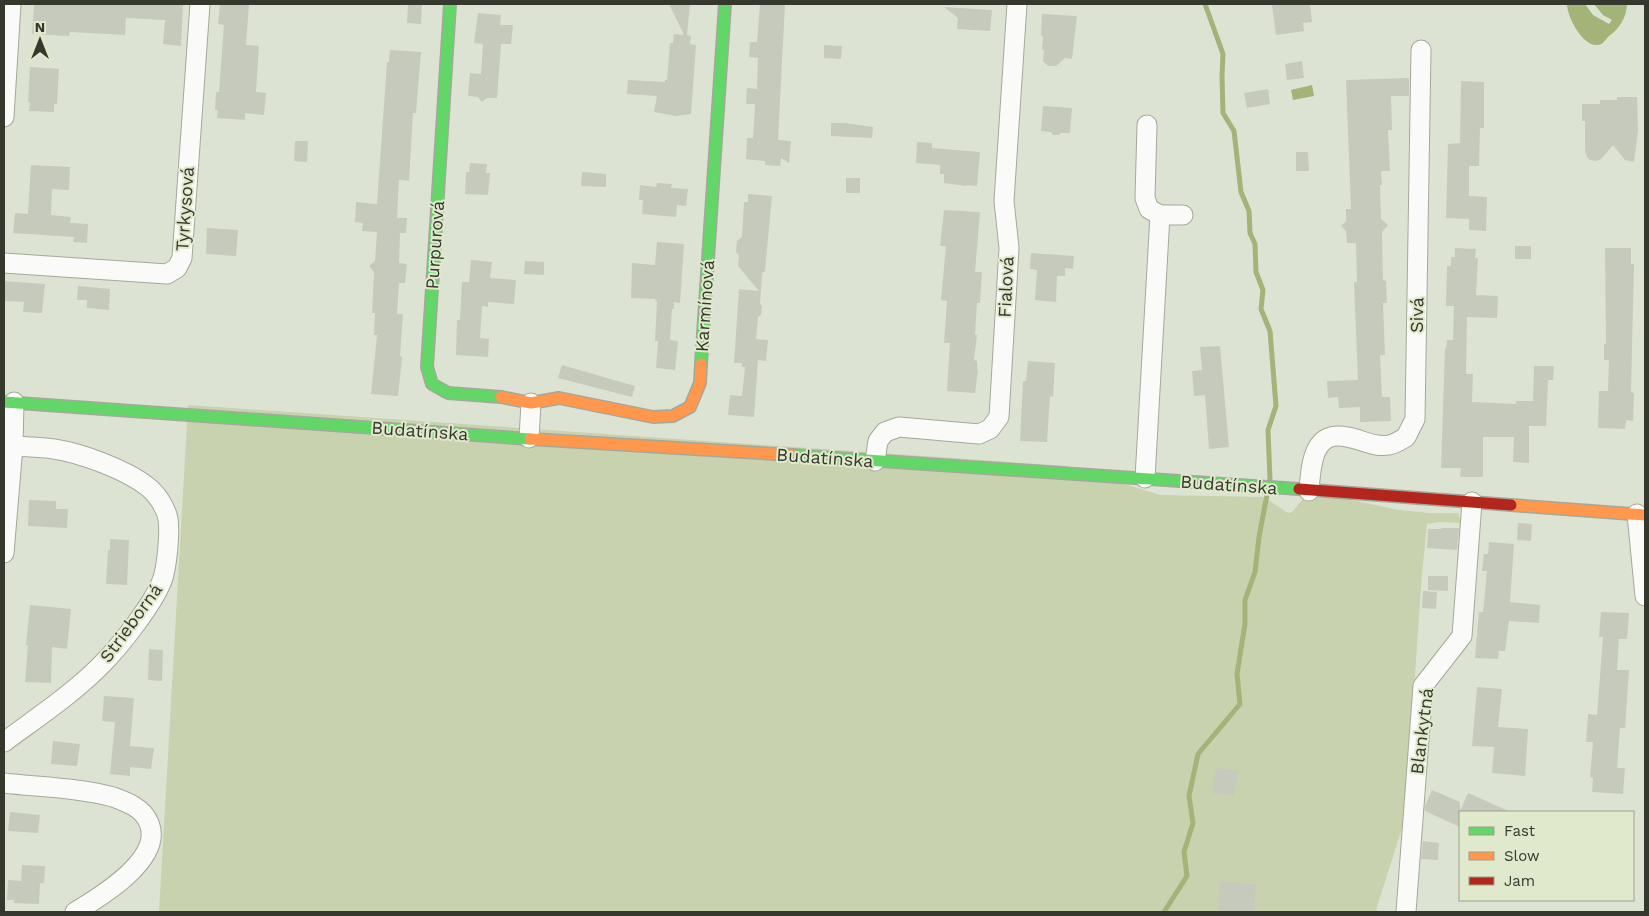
<svg xmlns="http://www.w3.org/2000/svg" width="1649" height="916" viewBox="0 0 1649 916" font-family="'Work Sans',sans-serif">
	<style>
		.green { fill: #c8d2af }
		.water { fill: #a4b378 }
		.lines { fill: none; stroke-linecap: round; stroke-linejoin: round }
		.stream { stroke: #a4b378; stroke-width: 5 }
		.building { fill: #c6cabd }
		.street-casing { stroke: #a4a89c; stroke-width: 21 }
		.fast-casing { stroke: #a4a89c; stroke-width: 14 }
		.slow-casing { stroke: #a4a89c; stroke-width: 14 }
		.jam-casing { stroke: #a4a89c; stroke-width: 14 }
		.street { stroke: #fafbf8; stroke-width: 19 }
		.fast { stroke: #63d668; stroke-width: 11 }
		.slow { stroke: #ff974d; stroke-width: 11 }
		.jam { stroke: #b3261e; stroke-width: 11 }
		.labels { text-anchor: middle; stroke-width: 4; stroke-linejoin: round; paint-order: stroke }
		.street-label { font-size: 18px; fill: #35382d; stroke: #e0e9cc }
	</style>
	<rect width="100%" height="100%" fill="#dde3d2"/>
	<polygon class="green" points="188,405 1067,466 1160,495 1264,497 1288,513 1292,512 1303,499 1337,497 1399,510 1430,513 1458,513 1461,523 1440,522 1427,524 1422,574 1405,819 1376,910 1384,912 159,912"/>
	<g class="water">
		<path d="M1567 4H1585L1593 15 1609 24 1612 20 1603 15 1594 4H1627C1627 17 1619 29 1609 36 1605 40 1603 45 1597 45 1582 46 1567 16 1567 4Z"/>
		<polygon points="1312,85 1314,96 1293,100 1291,90"/>
	</g>
	<g class="lines">
		<g class="stream">
			<polyline points="1205,4 1223,54 1222,76 1223,113 1234,131 1241,192 1249,211 1250,233 1255,244 1256,272 1263,290 1261,309 1270,331 1276,406 1268,430 1270,480"/>
			<polyline points="1164,912 1187,876 1184,852 1193,823 1189,796 1198,754 1240,704 1237,674 1245,624 1245,600 1255,572 1259,537 1267,495"/>
		</g>
	</g>
	<g class="building">
		<polygon points="45,4 86,5 86,4 183,4 181,46 163,44 165,20 126,18 125,35 70,32 69,36 32,34 34,5 45,5"/>
		<polygon points="220,4 249,4 246,45 259,46 256,92 266,93 264,115 245,113 245,120 217,118 218,110 215,110 216,92 219,92 224,25 218,24"/>
		<polygon points="408,4 422,4 421,24 407,23"/>
		<polygon points="669,4 690,4 687,35 691,36 690,44 696,45 691,114 676,116 654,112 657,96 627,94 628,80 665,82 665,80 667,80 670,43 673,43 674,34 684,35"/>
		<polygon points="760,4 785,4 778,140 791,141 789,163 781,158 780,166 765,165 765,161 746,159 747,138 753,138 755,104 746,104 747,88 757,89 758,58 749,57 750,42 757,42"/>
		<polygon points="1284,4 1310,4 1312,22 1303,23 1304,31 1276,35 1272,5"/>
		<polygon points="944,7 992,10 990,31 957,29 958,18"/>
		<polygon points="478,13 501,15 500,25 513,25 511,44 501,44 497,98 487,98 482,102 478,97 468,96 470,73 481,74 483,44 474,43"/>
		<polygon points="1042,14 1077,16 1072,59 1065,58 1056,66 1048,66 1043,61 1044,50 1042,50 1043,36 1041,36"/>
		<polygon points="824,45 842,46 841,59 824,58"/>
		<polygon points="390,50 421,52 416,113 413,113 409,181 399,180 397,218 407,218 406,233 400,233 399,263 407,264 405,283 399,283 397,314 403,314 400,356 402,357 398,396 371,394 377,335 374,335 375,313 372,313 374,272 369,266 375,261 377,232 362,231 363,223 355,222 356,202 377,204 387,62 389,62"/>
		<polygon points="1302,61 1304,78 1287,80 1285,64"/>
		<polygon points="30,67 59,69 57,104 54,104 54,112 29,111 30,102 28,102"/>
		<polygon points="1409,78 1409,96 1391,96 1392,130 1388,130 1390,171 1381,171 1382,185 1380,185 1381,219 1388,225 1382,232 1383,280 1386,281 1387,303 1383,303 1385,355 1380,355 1382,397 1390,397 1391,421 1360,422 1360,407 1339,408 1338,397 1328,398 1327,381 1358,380 1354,282 1357,282 1356,243 1347,243 1346,231 1341,226 1346,221 1346,209 1351,209 1346,80"/>
		<polygon points="1461,81 1484,82 1484,128 1480,128 1479,166 1469,166 1469,196 1487,197 1486,231 1469,230 1469,219 1446,218 1448,144 1460,143"/>
		<polygon points="1268,89 1270,104 1247,108 1244,93"/>
		<polygon points="1617,97 1637,97 1638,131 1634,162 1625,160 1613,145 1601,159 1596,161 1590,160 1587,157 1585,151 1585,121 1582,121 1582,104 1600,104 1600,100 1617,100"/>
		<polygon points="1043,106 1072,108 1070,133 1061,133 1059,135 1053,135 1051,132 1041,131"/>
		<polygon points="831,123 845,123 873,127 872,138 831,136"/>
		<polygon points="295,141 308,141 307,162 294,161"/>
		<polygon points="917,142 932,143 932,148 980,152 977,186 967,185 967,186 944,183 944,174 940,174 940,165 916,163"/>
		<polygon points="1296,152 1308,152 1309,171 1296,171"/>
		<polygon points="470,163 487,164 486,173 490,173 488,195 465,194 466,172 469,172"/>
		<polygon points="31,165 70,167 69,190 52,189 51,215 71,217 70,223 88,224 87,243 73,242 74,237 13,233 15,213 28,214"/>
		<polygon points="582,172 606,174 606,187 581,186"/>
		<rect x="846" y="178" width="14" height="15"/>
		<polygon points="657,183 672,184 671,188 688,189 686,206 677,205 676,217 642,214 643,200 639,200 640,185 656,187"/>
		<polygon points="748,194 772,196 765,271 762,273 760,304 762,306 761,315 758,317 756,339 768,340 766,361 758,360 754,417 728,415 730,395 742,396 745,367 742,367 742,363 734,363 739,289 759,291 738,266 739,256 736,252 737,241 742,237 744,202 748,202"/>
		<polygon points="944,210 980,212 975,272 982,272 980,303 977,303 975,335 977,335 974,360 977,361 977,370 978,370 975,393 947,391 950,343 944,343 947,301 941,300 946,246 940,246"/>
		<polygon points="207,228 238,230 236,256 206,254"/>
		<polygon points="657,242 684,244 680,303 674,302 674,309 672,309 670,340 678,341 675,370 656,368 658,341 655,341 657,301 655,301 656,299 631,298 632,263 655,265"/>
		<rect x="1515" y="246" width="16" height="13"/>
		<polygon points="1455,248 1476,249 1475,258 1478,258 1476,295 1498,296 1497,318 1467,317 1466,374 1473,374 1472,402 1516,404 1516,401 1533,401 1534,366 1554,366 1553,380 1548,380 1546,426 1529,426 1529,463 1513,462 1514,437 1483,437 1483,477 1460,477 1461,468 1441,468 1445,348 1446,348 1447,340 1453,340 1454,306 1446,306 1447,266 1451,266 1451,257 1455,257"/>
		<polygon points="1605,248 1631,248 1631,264 1634,264 1631,392 1634,393 1633,421 1626,420 1625,429 1598,428 1599,391 1608,391 1609,360 1604,360 1604,344 1606,344"/>
		<polygon points="1031,253 1074,256 1073,269 1065,268 1065,276 1057,276 1056,302 1035,300 1037,270 1030,269"/>
		<polygon points="471,260 492,262 490,278 516,280 514,304 488,302 488,307 482,306 480,338 489,339 488,357 456,355 457,320 460,320 462,282 469,282"/>
		<polygon points="525,261 544,262 544,275 524,274"/>
		<polygon points="4,281 45,284 42,313 23,312 24,302 4,301"/>
		<polygon points="78,286 110,289 109,310 87,308 87,300 77,300"/>
		<polygon points="1220,346 1229,447 1209,449 1205,395 1194,396 1192,371 1202,370 1200,347"/>
		<polygon points="1028,361 1055,363 1053,397 1050,396 1047,442 1020,441 1023,381 1026,381"/>
		<polygon points="562,365 635,386 632,397 558,378"/>
		<polygon points="29,500 56,501 56,509 68,509 67,528 28,526"/>
		<polygon points="1518,523 1532,524 1531,541 1517,540"/>
		<polygon points="1441,528 1459,528 1457,550 1427,548 1428,529 1441,529"/>
		<polygon points="110,539 129,540 127,585 106,584 108,550 110,550"/>
		<polygon points="1489,542 1514,544 1510,602 1540,605 1539,623 1509,621 1505,651 1499,651 1498,659 1475,658 1479,612 1483,612 1487,571 1482,571 1484,554 1488,554"/>
		<polygon points="1428,576 1448,576 1448,591 1428,590"/>
		<polygon points="1423,591 1437,592 1436,609 1422,608"/>
		<polygon points="30,605 71,609 67,649 52,647 51,683 25,682 28,645 26,645"/>
		<polygon points="1601,612 1629,613 1627,639 1619,639 1617,670 1629,670 1625,728 1620,728 1617,768 1625,768 1623,794 1592,792 1593,778 1590,777 1593,742 1586,742 1588,714 1597,715 1603,637 1599,637"/>
		<polygon points="149,649 163,650 162,681 148,680"/>
		<polygon points="1477,687 1502,689 1498,727 1528,729 1525,776 1492,773 1494,747 1472,746"/>
		<polygon points="104,696 134,698 130,746 154,748 151,769 130,767 130,776 110,774 115,722 102,721"/>
		<polygon points="53,741 80,744 77,766 51,764"/>
		<polygon points="1216,768 1238,771 1234,796 1212,793"/>
		<polygon points="1432,790 1460,802 1460,811 1468,793 1511,812 1460,812 1460,827 1425,811 1425,806"/>
		<polygon points="10,812 40,815 38,833 8,831"/>
		<polygon points="1423,841 1439,843 1438,860 1421,859"/>
		<polygon points="22,865 45,866 44,883 40,883 39,904 14,903 14,900 7,900 8,880 21,881"/>
		<polygon points="1220,882 1256,884 1254,912 1218,912"/>
	</g>
	<g class="lines">
		<g class="street-casing">
			<g id="street">
				<polyline points="4,117 11,4"/>
				<polyline points="1160,215 1183,215"/>
				<polyline points="4,263 167,274 177,268 182,258 200,4"/>
				<polyline points="529,438 531,403"/>
				<polyline points="875,461 878,441 885,432 899,427 979,434 990,429 999,417 1009,248 1004,201 1017,4"/>
				<polyline points="1145,478 1160,215 1149,209 1145,198 1147,125"/>
				<path d="M1309 491C1311 467 1312 429 1347 437 1361 439 1374 448 1389 445 1395 444 1401 440 1406 437L1415 419 1421 50"/>
				<polyline points="1637,514 1645,596"/>
				<polyline points="4,553 13,446 14,402"/>
				<path d="M4 742C39 716 76 692 107 659 123 642 152 605 161 583 167 571 170 532 168 519 166 508 157 494 148 487 127 470 81 453 54 449 41 447 27 447 13 446"/>
				<path d="M4 783C38 787 81 788 113 797 127 802 143 808 149 823 164 859 100 897 75 912"/>
				<polyline points="1406,912 1423,686 1462,636 1472,502"/>
			</g>
		</g>
		<g class="fast-casing">
			<g id="fast">
				<polyline points="450,4 427,367 432,384 448,393 501,397"/>
				<polyline points="701,364 725,4"/>
				<polyline points="4,402 530,439"/>
				<polyline points="792,455 1299,489"/>
			</g>
		</g>
		<g class="slow-casing">
			<g id="slow">
				<polyline points="501,397 531,403 559,398 653,417 673,416 690,407 700,383 701,364"/>
				<polyline points="530,439 792,455"/>
				<polyline points="1511,505 1645,515"/>
			</g>
		</g>
		<g class="jam-casing">
			<polyline id="jam" points="1299,489 1511,505"/>
		</g>
		<use href="#street" class="street"/>
		<use href="#fast" class="fast"/>
		<use href="#slow" class="slow"/>
		<use href="#jam" class="jam"/>
	</g>
	<g class="labels">
		<g class="street-label">
			<text transform="translate(185 209) rotate(-86)" y="6">Tyrkysová</text>
			<text transform="translate(435 245) rotate(-86)" y="6">Purpurová</text>
			<text transform="translate(1006 287) rotate(-87)" y="6">Fialová</text>
			<text transform="translate(705 306) rotate(-86)" y="6">Karmínová</text>
			<text transform="translate(1417 315) rotate(-89)" y="6">Sivá</text>
			<text transform="translate(420 431) rotate(4)" y="6">Budatínska</text>
			<text transform="translate(825 458) rotate(4)" y="6">Budatínska</text>
			<text transform="translate(1229 485) rotate(4)" y="6">Budatínska</text>
			<text transform="translate(131 623) rotate(-54)" y="6">Strieborná</text>
			<text transform="translate(1422 731) rotate(-83)" y="6">Blankytná</text>
		</g>
	</g>
	<rect width="1649" height="916" fill="none" stroke="#35382d" stroke-width="10"/>
	<rect x="1459" y="811" width="175" height="90" fill="#e0e9cc" stroke="#9ca28c"/>
	<rect x="1469" y="827" width="25" height="8" fill="#63d668" stroke="#9ca28c"/>
	<text x="1504" y="836" font-size="15" fill="#35382d">Fast</text>
	<rect x="1469" y="852" width="25" height="8" fill="#ff974d" stroke="#9ca28c"/>
	<text x="1504" y="861" font-size="15" fill="#35382d">Slow</text>
	<rect x="1469" y="877" width="25" height="8" fill="#b3261e" stroke="#9ca28c"/>
	<text x="1504" y="886" font-size="15" fill="#35382d">Jam</text>
	<g transform="translate(40 40)" stroke="#e0e9cc" stroke-width="4" paint-order="stroke">
	<path d="M0-4L9 19L0 12L-9 19Z" fill="#35382d"/>
	<text y="-8" font-size="14" font-weight="bold" text-anchor="middle" fill="#35382d">N</text>
	</g>
</svg>
